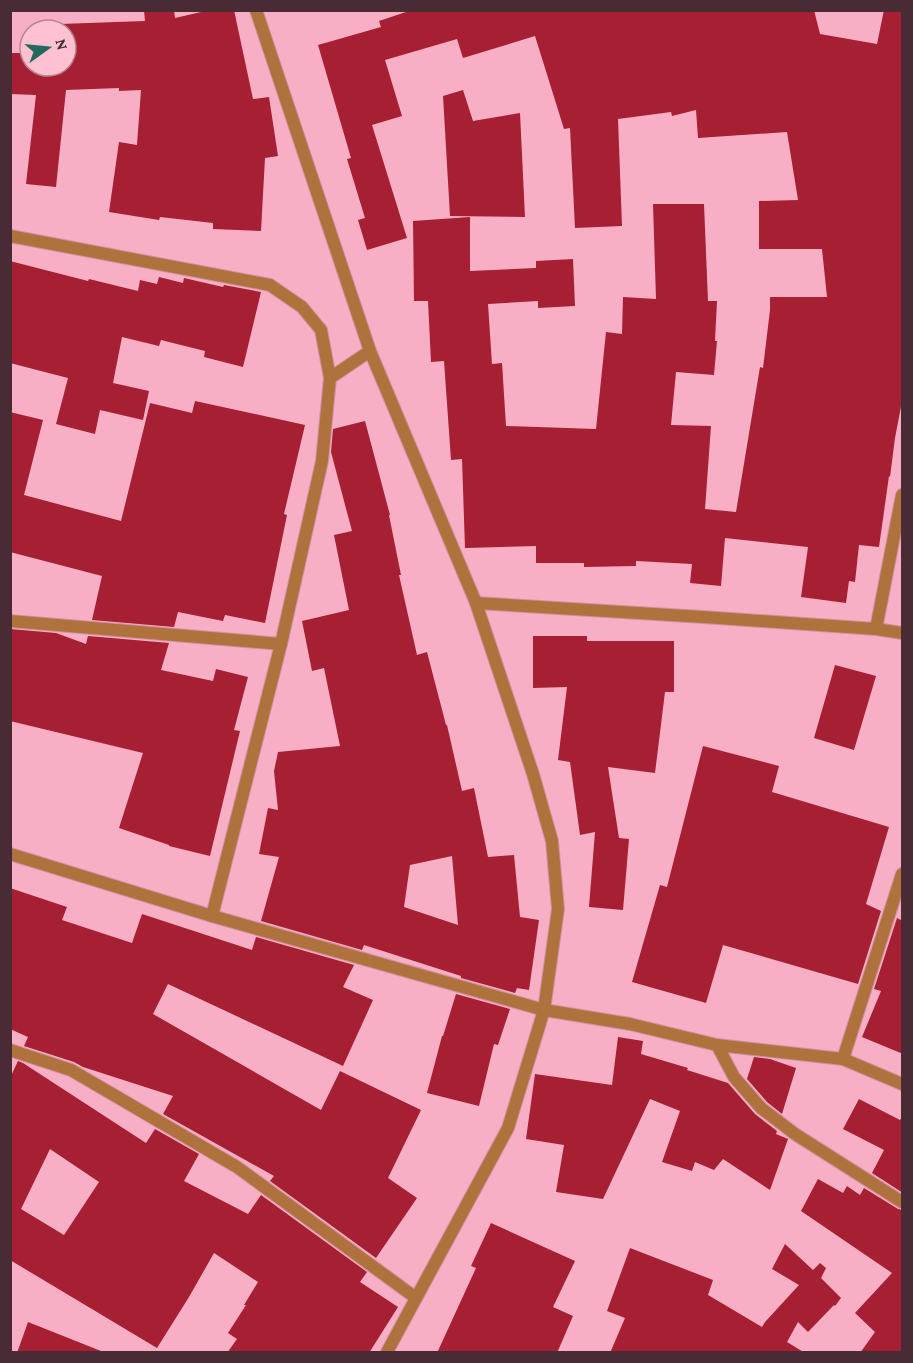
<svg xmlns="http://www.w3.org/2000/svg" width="913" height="1363" viewBox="0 0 913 1363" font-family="'Crimson Pro',serif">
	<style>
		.building { fill: #a61f33; fill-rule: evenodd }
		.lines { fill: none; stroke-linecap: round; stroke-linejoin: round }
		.minor-casing { stroke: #d192a5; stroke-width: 14 }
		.tertiary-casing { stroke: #d192a5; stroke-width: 14 }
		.minor { stroke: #af723d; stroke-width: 12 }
		.tertiary { stroke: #af723d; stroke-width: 12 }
	</style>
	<rect width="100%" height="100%" fill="#f8afc5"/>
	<g class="building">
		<polygon points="144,10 174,10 175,18 210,10 234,10 253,99 269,97 278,156 265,158 261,231 213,229 213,223 160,217 159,220 109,212 119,142 137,145 141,90 119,91 119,88 66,90 56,187 26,184 36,95 10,94 10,53 30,53 30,66 66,66 66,30 60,30 60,24 145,21"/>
		<polygon points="412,10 814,10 820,34 877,44 884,10 903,10 903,396 895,438 890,477 889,476 879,547 859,545 855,582 849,581 846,603 801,597 808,547 725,538 721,586 690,583 692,564 636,561 636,566 584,567 584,563 536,563 536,546 465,548 462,459 451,460 444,361 431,362 428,301 414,301 413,221 470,217 470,271 536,268 536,261 573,259 575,306 538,308 538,301 488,304 492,364 502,363 506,426 596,429 606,332 622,334 623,297 656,299 653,204 704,204 708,301 717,301 715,341 717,341 714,375 676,372 671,425 711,426 705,509 736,512 760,367 763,368 770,310 770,297 827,297 822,249 759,249 759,201 798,200 787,132 698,138 696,110 672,116 671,112 618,119 622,226 575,228 570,128 564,129 535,36 463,58 457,39 385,60 402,116 372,125 407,238 367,250 358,220 365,218 347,159 351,158 318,45 381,27 379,21"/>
		<polygon points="463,90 473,121 520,113 525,217 450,216 443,96"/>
		<polygon points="10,261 88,281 89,279 138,291 140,280 157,284 159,277 183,283 184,278 223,287 224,285 261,292 243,367 204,357 205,351 161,340 159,346 122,337 113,383 149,391 143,420 100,410 95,434 56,424 68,378 10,363"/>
		<polygon points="195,401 305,425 284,514 287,515 265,623 225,615 223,621 178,612 174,627 92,620 102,576 10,552 10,412 43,420 24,495 121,521 150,403 192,413"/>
		<path d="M365 421 390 515H389L401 575H399L417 655 427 652 446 725H447L462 791 474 788 488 857 514 855 520 917 539 920 529 990 517 988 515 993 461 978V976L364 945 362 950 261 921 279 857 259 854 268 808 278 810 274 771 278 752 340 746 324 668 312 671 302 621 349 610 334 535 352 531 331 452 333 429ZM452 856 458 925 404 907 410 865Z"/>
		<polygon points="10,629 56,633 86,644 88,636 169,643 161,670 213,681 216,669 248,677 234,730 240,731 210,856 169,846 169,845 119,828 143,753 10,721"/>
		<polygon points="533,636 587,636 587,641 674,641 674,692 665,692 655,773 608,767 619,838 629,839 623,910 589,907 595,832 580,835 570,762 558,760 567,687 533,688"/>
		<polygon points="835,665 876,676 854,750 814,738"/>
		<polygon points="703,746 779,766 772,792 889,827 866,904 881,911 858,984 723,945 706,1003 632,982 660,885 667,887"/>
		<polygon points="10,888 67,907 62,920 132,943 142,914 252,950 256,937 354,965 343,987 373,1000 343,1066 168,984 153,1014 321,1110 340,1071 421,1110 388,1178 417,1198 376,1258 270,1181 274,1176 163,1114 173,1096 83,1067 74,1062 24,1046 28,1037 10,1029"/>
		<polygon points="897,918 903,921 903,1054 862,1037 881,991 874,989"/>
		<polygon points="456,994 510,1009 498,1045 494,1044 479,1106 427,1093 442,1036 443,1036"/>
		<polygon points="618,1037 643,1041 641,1054 688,1068 687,1070 728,1083 755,1114 777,1131 776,1134 788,1139 770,1190 723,1159 714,1170 695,1162 692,1171 662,1162 680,1111 650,1099 603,1199 556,1192 564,1145 526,1139 535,1074 612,1085"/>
		<polygon points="754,1057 770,1059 796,1068 782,1114 767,1102 747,1079"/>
		<path d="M18 1061 23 1063 146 1143 155 1129 199 1154 184 1181 248 1214 261 1195 367 1272 360 1282 398 1307 369 1353H227L237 1339 228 1333 246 1305H244L258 1282 214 1253 189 1297 157 1348 10 1260V1078ZM50 1149 99 1182 64 1235 21 1209Z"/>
		<polygon points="859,1099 900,1120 903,1116 903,1193 872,1173 884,1150 843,1129"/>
		<polygon points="818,1179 843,1193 847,1186 860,1195 864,1188 898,1209 903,1210 903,1353 860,1353 875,1332 855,1313 892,1273 801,1211"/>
		<polygon points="491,1223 575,1261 553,1307 573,1316 557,1353 437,1353 476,1268 471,1266"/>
		<polygon points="785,1244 813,1270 820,1263 826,1268 821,1278 841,1298 835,1306 834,1305 808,1332 798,1322 787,1342 805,1353 610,1353 625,1318 607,1311 630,1248 713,1280 708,1295 762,1327 765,1322 799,1285 772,1269"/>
		<polygon points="28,1322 101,1351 101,1353 17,1353"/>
	</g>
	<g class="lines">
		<g class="minor-casing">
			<g id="minor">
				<polyline points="10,236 270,285 302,307 321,330 330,378"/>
				<polyline points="476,603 703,617 876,629 902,633"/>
				<polyline points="10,621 281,644"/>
				<polyline points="876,629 902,495"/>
				<polyline points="10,854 212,916 544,1010"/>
				<polyline points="212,916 281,644 322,461 330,378 370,351"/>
				<polyline points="717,1045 734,1077 761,1108 795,1134 902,1202"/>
				<polyline points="10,1050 71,1070 237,1167 416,1298"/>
				<polyline points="843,1059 902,874"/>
			</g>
		</g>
		<g class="tertiary-casing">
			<g id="tertiary">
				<polyline points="256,10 370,351 476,603 533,774 552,841 558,909 544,1010 508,1128 387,1352"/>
				<polyline points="544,1010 630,1024 717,1045 843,1059 902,1084"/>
			</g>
		</g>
		<use href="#minor" class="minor"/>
		<use href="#tertiary" class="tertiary"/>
	</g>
	<rect width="913" height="1363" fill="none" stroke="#482b34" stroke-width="24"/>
	<g transform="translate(48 48) rotate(75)"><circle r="28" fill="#fdc1d2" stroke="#b58593" stroke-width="1.5"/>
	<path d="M0-4.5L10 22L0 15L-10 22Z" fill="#23695d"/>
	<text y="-9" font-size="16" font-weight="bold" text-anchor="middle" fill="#482b34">N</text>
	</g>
</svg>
